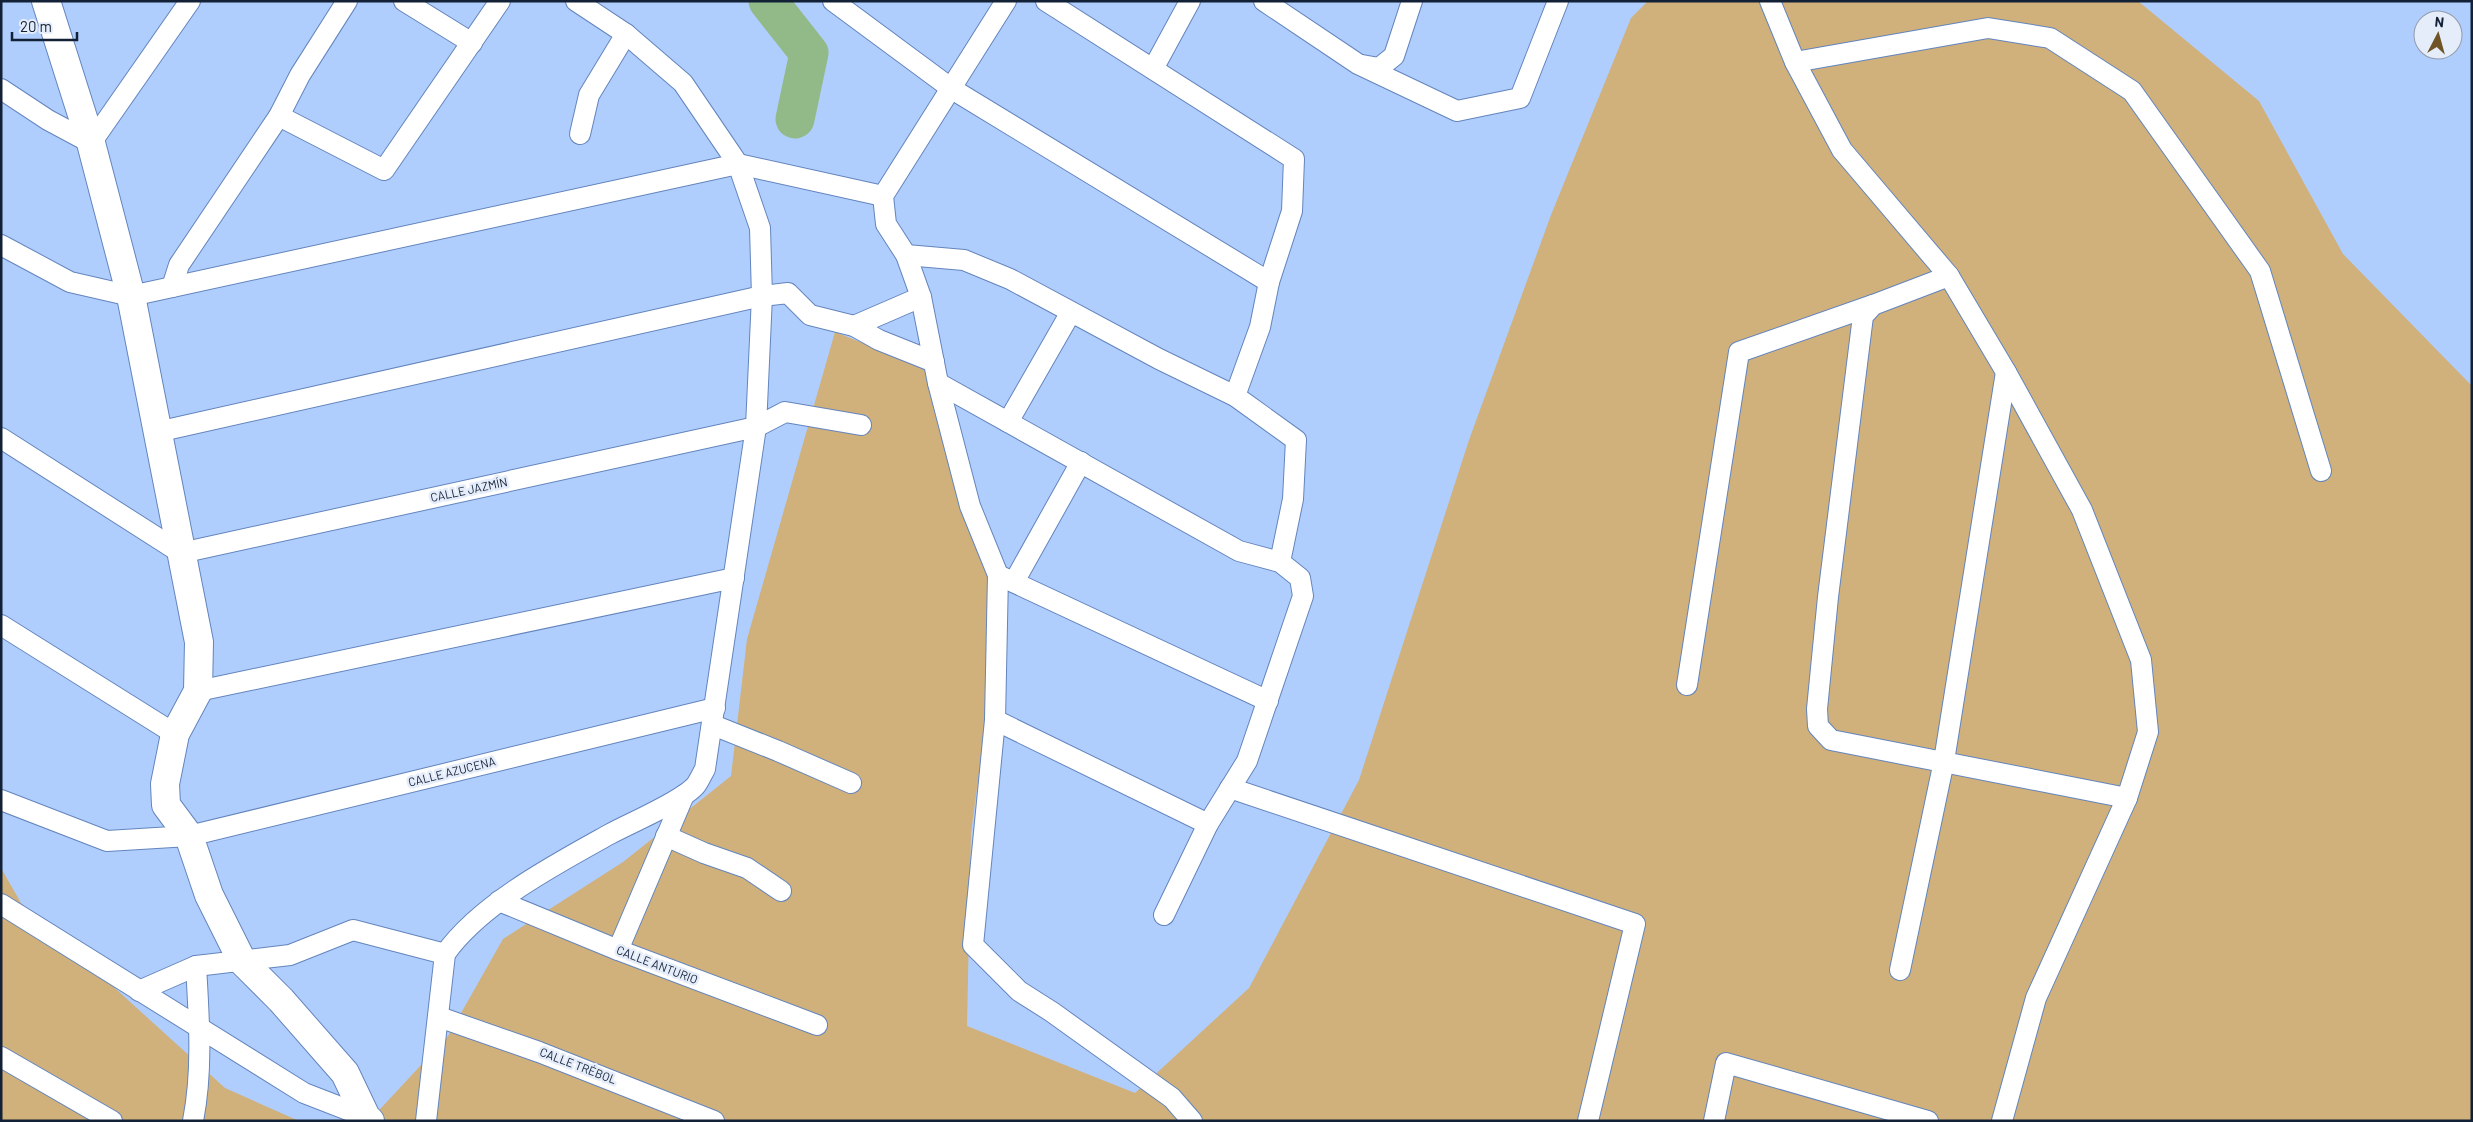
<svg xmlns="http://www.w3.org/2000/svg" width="2473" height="1122" viewBox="0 0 2473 1122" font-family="Barlow,sans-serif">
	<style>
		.green { fill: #d0b07b }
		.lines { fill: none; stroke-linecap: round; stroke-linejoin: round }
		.river { stroke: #92ba88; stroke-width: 39 }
		.street-casing { stroke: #6385bd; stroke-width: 22 }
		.secondary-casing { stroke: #6385bd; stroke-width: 30 }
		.street { stroke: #fff; stroke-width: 20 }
		.secondary { stroke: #fff; stroke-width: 28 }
		.labels { text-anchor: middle; stroke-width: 5; stroke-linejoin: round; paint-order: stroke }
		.street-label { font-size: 12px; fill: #132137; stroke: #e6edfa }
	</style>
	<rect width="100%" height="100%" fill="#b0cefd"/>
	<g class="green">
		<polygon points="1648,1 2138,1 2259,101 2343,254 2472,386 2472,1121 369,1121 448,1036 503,939 623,862 731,776 747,639 835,332 948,377 971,501 997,581 987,711 971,834 967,1026 1135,1093 1249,988 1359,780 1469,440 1551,215 1631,18"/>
		<polygon points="1,868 21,903 225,1088 299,1121 1,1121"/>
	</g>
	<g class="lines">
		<polyline class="river" points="768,1 809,53 795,119"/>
		<g class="street-casing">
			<g id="street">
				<polyline points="404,1 472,43"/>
				<polyline points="833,1 952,89 1269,282"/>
				<polyline points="1006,1 883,196 886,224 906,255 921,297 938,383 970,506 998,575 995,720 973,945 1019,991 1052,1012 1172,1098 1192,1121"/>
				<polyline points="1046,1 1294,159 1292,211 1269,282 1260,327 1235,396"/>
				<polyline points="1264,1 1358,64 1457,111 1520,98 1558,1"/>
				<polyline points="1770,1 1795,62 1842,150 1949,276 2006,372 2082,510 2141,660 2148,732 2127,798 2036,998 2002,1121"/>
				<polyline points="1795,62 1988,28 2050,38 2132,91 2260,271 2321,471"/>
				<polyline points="1362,65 1379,68 1394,56 1412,1"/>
				<polyline points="1153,69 1190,1"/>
				<polyline points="1,89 48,120 91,143 190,1"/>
				<polyline points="279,116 384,170 500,1"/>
				<polyline points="580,134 589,95 626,34"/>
				<polyline points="1,245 70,282 131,296 738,164 883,196"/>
				<polyline points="906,255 964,260 1010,279 1159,359 1235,396 1296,440 1293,499 1280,562"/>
				<polyline points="1949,276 1873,305 1863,316 1828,597 1817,709 1818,726 1831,740 2127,798"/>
				<polyline points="172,287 179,265 279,116 300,75 347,1"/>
				<polyline points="854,326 921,297"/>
				<polyline points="938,383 1239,551 1280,562 1300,578 1303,596 1247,761 1208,824 1164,915"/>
				<polyline points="1008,422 1071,312"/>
				<polyline points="157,432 762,296 788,293 810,315 854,326 879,340 934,362"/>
				<polyline points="1,438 181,553 756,427 785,412 861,425"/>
				<polyline points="998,575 1268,701"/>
				<polyline points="1014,582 1081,462"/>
				<polyline points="1,625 175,734"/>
				<polyline points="1687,685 1739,352 1873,305"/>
				<polyline points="198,691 734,578"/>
				<polyline points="995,720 1208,824"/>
				<polyline points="713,725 778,751 851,783"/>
				<polyline points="1230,788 1635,924 1588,1121"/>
				<polyline points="1,800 107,841 189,836 715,708"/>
				<polyline points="666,836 704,853 747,868 781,891"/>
				<polyline points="499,901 618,950 817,1025"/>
				<polyline points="1,904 304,1093 366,1117"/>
				<polyline points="618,950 684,795"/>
				<polyline points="1900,970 1944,761 2006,372"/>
				<polyline points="139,991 196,966 290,955 353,930 445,954"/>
				<polyline points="439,1017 539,1052 714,1121"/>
				<polyline points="1,1057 112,1121"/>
				<path d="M193 1121C203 1070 199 1018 196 966"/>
				<path d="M426 1121 445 954C480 904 556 864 610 834 630 823 683 801 696 785 699 781 702 774 705 769L756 427 762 296 760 228 738 164 683 83 626 34 576 1"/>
				<polyline points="1714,1121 1726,1063 1928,1121"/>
			</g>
		</g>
		<g class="secondary-casing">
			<polyline id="secondary" points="46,1 91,143 131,296 199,642 198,691 175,734 165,784 166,805 189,836 209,895 242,961 281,1000 345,1073 366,1117 370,1121"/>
		</g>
		<use href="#street" class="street"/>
		<use href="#secondary" class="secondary"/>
	</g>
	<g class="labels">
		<g class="street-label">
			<text transform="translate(469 490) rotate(-12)" y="4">CALLE JAZMÍN</text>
			<text transform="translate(452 772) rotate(-14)" y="4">CALLE AZUCENA</text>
			<text transform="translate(657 965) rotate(21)" y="4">CALLE ANTURIO</text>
			<text transform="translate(578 1066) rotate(21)" y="4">CALLE TRÉBOL</text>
		</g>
	</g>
	<rect width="2473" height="1122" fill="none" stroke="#132137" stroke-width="5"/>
	<g transform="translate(2438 35) rotate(6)"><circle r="24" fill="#e6edfa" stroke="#929bac"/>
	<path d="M0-4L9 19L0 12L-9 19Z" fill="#6e5426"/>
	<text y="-8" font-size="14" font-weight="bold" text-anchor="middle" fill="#132137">N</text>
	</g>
	<path d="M12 32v8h65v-8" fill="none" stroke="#132137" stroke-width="2.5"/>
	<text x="20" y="32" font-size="15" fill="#132137" stroke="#e6edfa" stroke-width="4" paint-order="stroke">20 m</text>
</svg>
